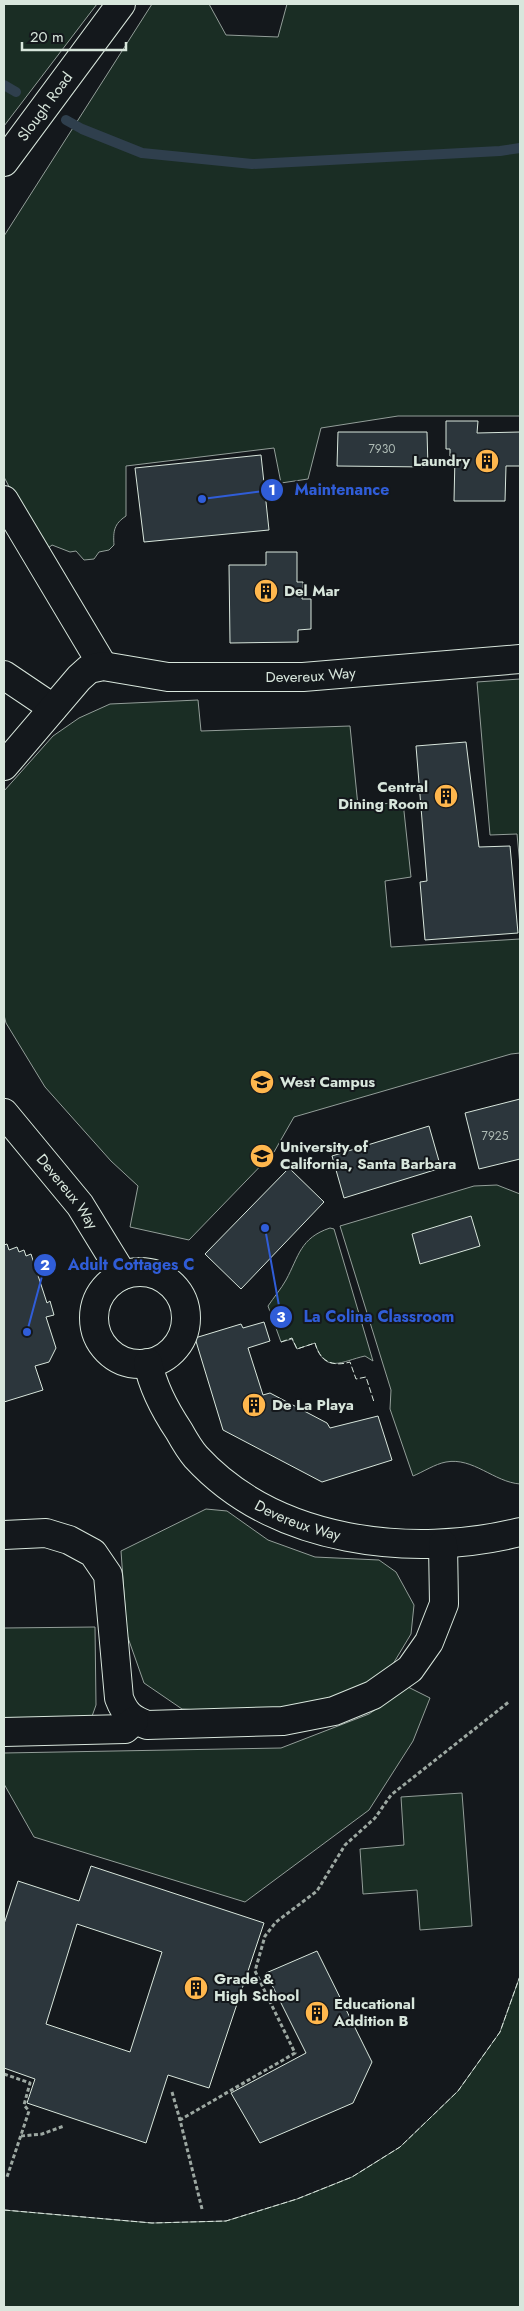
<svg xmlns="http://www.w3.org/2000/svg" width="524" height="2311" viewBox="0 0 524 2311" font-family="Jost,sans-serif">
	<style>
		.green { fill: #1a2d24; stroke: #939e99 }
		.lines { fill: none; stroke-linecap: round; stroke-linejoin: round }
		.stream { stroke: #2f3f4d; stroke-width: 10 }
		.building { fill: #2c363c; stroke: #d8e6dc; fill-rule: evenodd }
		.minor-casing { stroke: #d8e6dc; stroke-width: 30 }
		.path { stroke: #9da8a2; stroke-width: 3; stroke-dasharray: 4 2.5; stroke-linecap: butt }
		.minor { stroke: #14181c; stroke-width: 28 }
		.fence { stroke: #d8e6dc; stroke-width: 1; stroke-dasharray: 6 2.5; stroke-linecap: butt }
		.labels { text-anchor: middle; stroke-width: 4; stroke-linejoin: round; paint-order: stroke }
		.number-label { font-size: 12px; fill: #adbab4 }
		.street-label { font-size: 15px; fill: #d8e6dc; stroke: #14181c }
		.poi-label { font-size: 15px; font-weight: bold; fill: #d8e6dc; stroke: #14181c; text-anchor: start }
		.leader { fill: none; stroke: #305dd8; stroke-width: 2 }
		.callout-dot { fill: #305dd8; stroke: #14181c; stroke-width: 2 }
		.mark-label { font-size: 15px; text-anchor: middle; font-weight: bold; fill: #fff }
		.callout-label { font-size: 16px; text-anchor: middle; font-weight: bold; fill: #305dd8; stroke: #14181c; stroke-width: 4; stroke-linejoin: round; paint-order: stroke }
	</style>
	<rect width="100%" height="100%" fill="#14181c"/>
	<g class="green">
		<polygon points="4,4 97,4 4,126"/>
		<path d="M152 4H209L226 35 278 37 287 4H520V416H398L321 428 308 479 281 483 274 448 126 466V516C114 524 113 531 114 545L109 550 99 552 94 559 84 560 76 551 70 552 52 545 47 549 37 540 4 477V236Z"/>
		<polygon points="520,679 520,866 517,834 490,835 477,682"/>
		<polygon points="198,700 201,731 350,726 358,806 403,802 411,877 385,881 391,947 520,939 520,1053 511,1054 294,1117 274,1152 189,1240 130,1227 138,1186 111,1161 45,1087 6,1023 4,1015 4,791 53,736 79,718 110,704"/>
		<path d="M497 1185 520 1194V1484C494 1482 473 1457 446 1462 435 1464 423 1472 413 1476L390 1409 391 1390 340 1226 474 1186Z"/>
		<path d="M330 1228 334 1229 373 1361 365 1356C342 1361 325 1375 315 1343L297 1349 292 1339 281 1342 268 1306C274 1297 281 1289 286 1280 299 1256 300 1238 330 1228Z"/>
		<polygon points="206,1509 227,1511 268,1540 315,1557 379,1560 396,1572 414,1605 411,1634 390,1669 358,1691 307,1707 250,1713 182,1709 144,1683 127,1635 121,1551"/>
		<polygon points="95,1627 96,1705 90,1722 4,1723 4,1628"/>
		<polygon points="408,1687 430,1698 413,1741 369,1810 245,1902 34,1837 4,1784 4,1753 281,1748 369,1714"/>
		<polygon points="462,1793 472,1926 420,1930 417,1890 363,1894 360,1849 404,1845 401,1797"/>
		<polygon points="520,1976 520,2307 4,2307 4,2210 152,2223 226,2221 297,2199 352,2177 400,2147 458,2091 500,2032"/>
	</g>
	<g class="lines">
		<g class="stream">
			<polyline points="4,85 16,92"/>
			<polyline points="66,120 82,129 142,153 252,164 500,151 520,148"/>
		</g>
	</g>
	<g class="building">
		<polygon points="446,421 478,421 477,433 520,432 520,466 506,466 505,501 454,501 455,456 450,456 450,449 446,449"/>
		<polygon points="338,432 427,432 428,467 337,466"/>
		<polygon points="261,455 269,530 144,542 135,468"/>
		<polygon points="266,552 297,552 297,582 303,582 302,599 311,599 311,629 298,630 298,642 230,643 229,565 266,565"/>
		<polygon points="466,742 479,847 510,846 518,933 425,940 420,882 427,881 416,746"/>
		<polygon points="520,1099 520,1159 479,1169 465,1113"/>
		<polygon points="429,1126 441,1168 344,1198 332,1156"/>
		<polygon points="289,1168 324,1202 241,1289 205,1254"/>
		<polygon points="471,1216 480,1246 420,1264 412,1234"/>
		<polygon points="7,1244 9,1250 17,1247 19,1252 24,1250 26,1256 31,1254 47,1303 50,1301 54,1315 46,1317 56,1348 49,1362 35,1366 43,1390 4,1402 4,1245"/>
		<polygon points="264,1322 270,1341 248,1348 263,1395 270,1393 327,1423 330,1428 378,1416 392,1460 322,1482 223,1430 195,1338 241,1324 243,1328"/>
		<path d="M91 1866 264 1923 209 2088 168 2075 146 2143 27 2103 35 2079 4 2068V1924L18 1881 79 1901ZM77 1924 162 1952 130 2052 46 2024Z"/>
		<polygon points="317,1951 372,2062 353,2103 260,2143 231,2093 306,2053 266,1973"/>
	</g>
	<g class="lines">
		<g class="minor-casing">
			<g id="minor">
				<path id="s1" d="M4 162 121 4"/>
				<polyline points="4,500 103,666"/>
				<polyline points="4,675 53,708"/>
				<path id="s2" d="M4 766 79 678 89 669 103 666 168 677H303L520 659"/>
				<path id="s3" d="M4 1113 80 1205 123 1275"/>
				<circle cx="140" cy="1318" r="46"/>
				<path id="s4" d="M148 1363C153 1388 165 1410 179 1431 184 1440 189 1449 196 1457 275 1543 412 1559 520 1532"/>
				<path d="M4 1535 46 1533 69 1540 93 1553 108 1575 119 1698C125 1714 131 1719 147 1725L283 1721 334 1711 373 1695 410 1669 429 1642 444 1604 443 1544"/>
				<polyline points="4,1732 125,1729 134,1721"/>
			</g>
		</g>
		<g class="path">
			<polyline points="4,2074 30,2083 24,2105 29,2111 7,2177"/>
			<polyline points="172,2092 180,2120"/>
			<polyline points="21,2136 42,2134 64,2126"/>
			<polyline points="202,2209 180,2120 295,2053 255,1971 265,1936 276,1922 317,1891 345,1845 375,1818 391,1795 510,1701"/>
		</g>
		<use href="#minor" class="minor"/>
		<g class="fence">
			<path d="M281 1342 292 1338 297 1349 315 1343C320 1362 333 1367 350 1362L356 1379 366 1377 374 1402"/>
			<polyline points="4,2210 152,2223 226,2221 297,2199 352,2177 400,2147 458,2091 500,2032 520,1976"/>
		</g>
	</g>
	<defs>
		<g id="building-disc" transform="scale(1.25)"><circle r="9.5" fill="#ffb74d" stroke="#14181c"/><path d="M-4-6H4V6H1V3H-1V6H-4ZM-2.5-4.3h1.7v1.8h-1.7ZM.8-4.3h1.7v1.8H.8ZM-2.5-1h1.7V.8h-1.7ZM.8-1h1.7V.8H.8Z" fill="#111"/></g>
		<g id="university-disc" transform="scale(1.25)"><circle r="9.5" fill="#ffb74d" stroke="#14181c"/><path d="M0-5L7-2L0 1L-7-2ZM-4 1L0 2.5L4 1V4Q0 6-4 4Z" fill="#111"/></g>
	</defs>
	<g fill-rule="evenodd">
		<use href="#building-disc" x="487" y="461"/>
		<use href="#building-disc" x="266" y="591"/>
		<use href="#building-disc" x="446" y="796"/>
		<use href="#university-disc" x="262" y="1082"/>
		<use href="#university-disc" x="262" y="1156"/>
		<use href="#building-disc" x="254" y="1405"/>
		<use href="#building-disc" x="196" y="1988"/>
		<use href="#building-disc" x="317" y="2013"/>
	</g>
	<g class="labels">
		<g class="number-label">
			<text x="382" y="453">7930</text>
			<text x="495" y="1140">7925</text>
		</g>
		<g class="street-label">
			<text dy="5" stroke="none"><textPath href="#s1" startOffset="69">Slough Road</textPath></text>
			<text dy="5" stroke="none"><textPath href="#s2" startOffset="352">Devereux Way</textPath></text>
			<text dy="5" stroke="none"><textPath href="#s3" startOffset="101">Devereux Way</textPath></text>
			<text dy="5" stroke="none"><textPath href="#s4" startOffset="228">Devereux Way</textPath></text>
		</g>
		<g class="poi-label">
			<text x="470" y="466" text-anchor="end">Laundry</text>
			<text x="284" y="596">Del Mar</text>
			<text x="428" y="792" text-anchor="end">Central<tspan x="428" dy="17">Dining Room</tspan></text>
			<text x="280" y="1087">West Campus</text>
			<text x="280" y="1152">University of<tspan x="280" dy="17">California, Santa Barbara</tspan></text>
			<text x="272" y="1410">De La Playa</text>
			<text x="214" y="1984">Grade &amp;<tspan x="214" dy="17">High School</tspan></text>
			<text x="334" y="2009">Educational<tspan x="334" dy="17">Addition B</tspan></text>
		</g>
	</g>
	<path class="leader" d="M202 499L272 490M27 1332L45 1265M265 1228L281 1317"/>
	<g class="callout-dot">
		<circle cx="202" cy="499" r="5"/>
		<circle cx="27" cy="1332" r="5"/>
		<circle cx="265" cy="1228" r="5"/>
		<circle cx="272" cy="490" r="12"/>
		<circle cx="45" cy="1265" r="12"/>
		<circle cx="281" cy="1317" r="12"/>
	</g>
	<g class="mark-label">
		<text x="272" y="495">1</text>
		<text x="45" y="1270">2</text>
		<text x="281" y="1322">3</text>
	</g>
	<g class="callout-label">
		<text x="342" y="495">Maintenance</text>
		<text x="131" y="1270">Adult Cottages C</text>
		<text x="379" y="1322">La Colina Classroom</text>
	</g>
	<rect width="524" height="2311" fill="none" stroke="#d8e6dc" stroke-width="10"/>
	<path d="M22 42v8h104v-8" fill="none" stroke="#d8e6dc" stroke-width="2.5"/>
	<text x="30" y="42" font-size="15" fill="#d8e6dc" stroke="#14181c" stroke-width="4" paint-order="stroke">20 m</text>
</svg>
